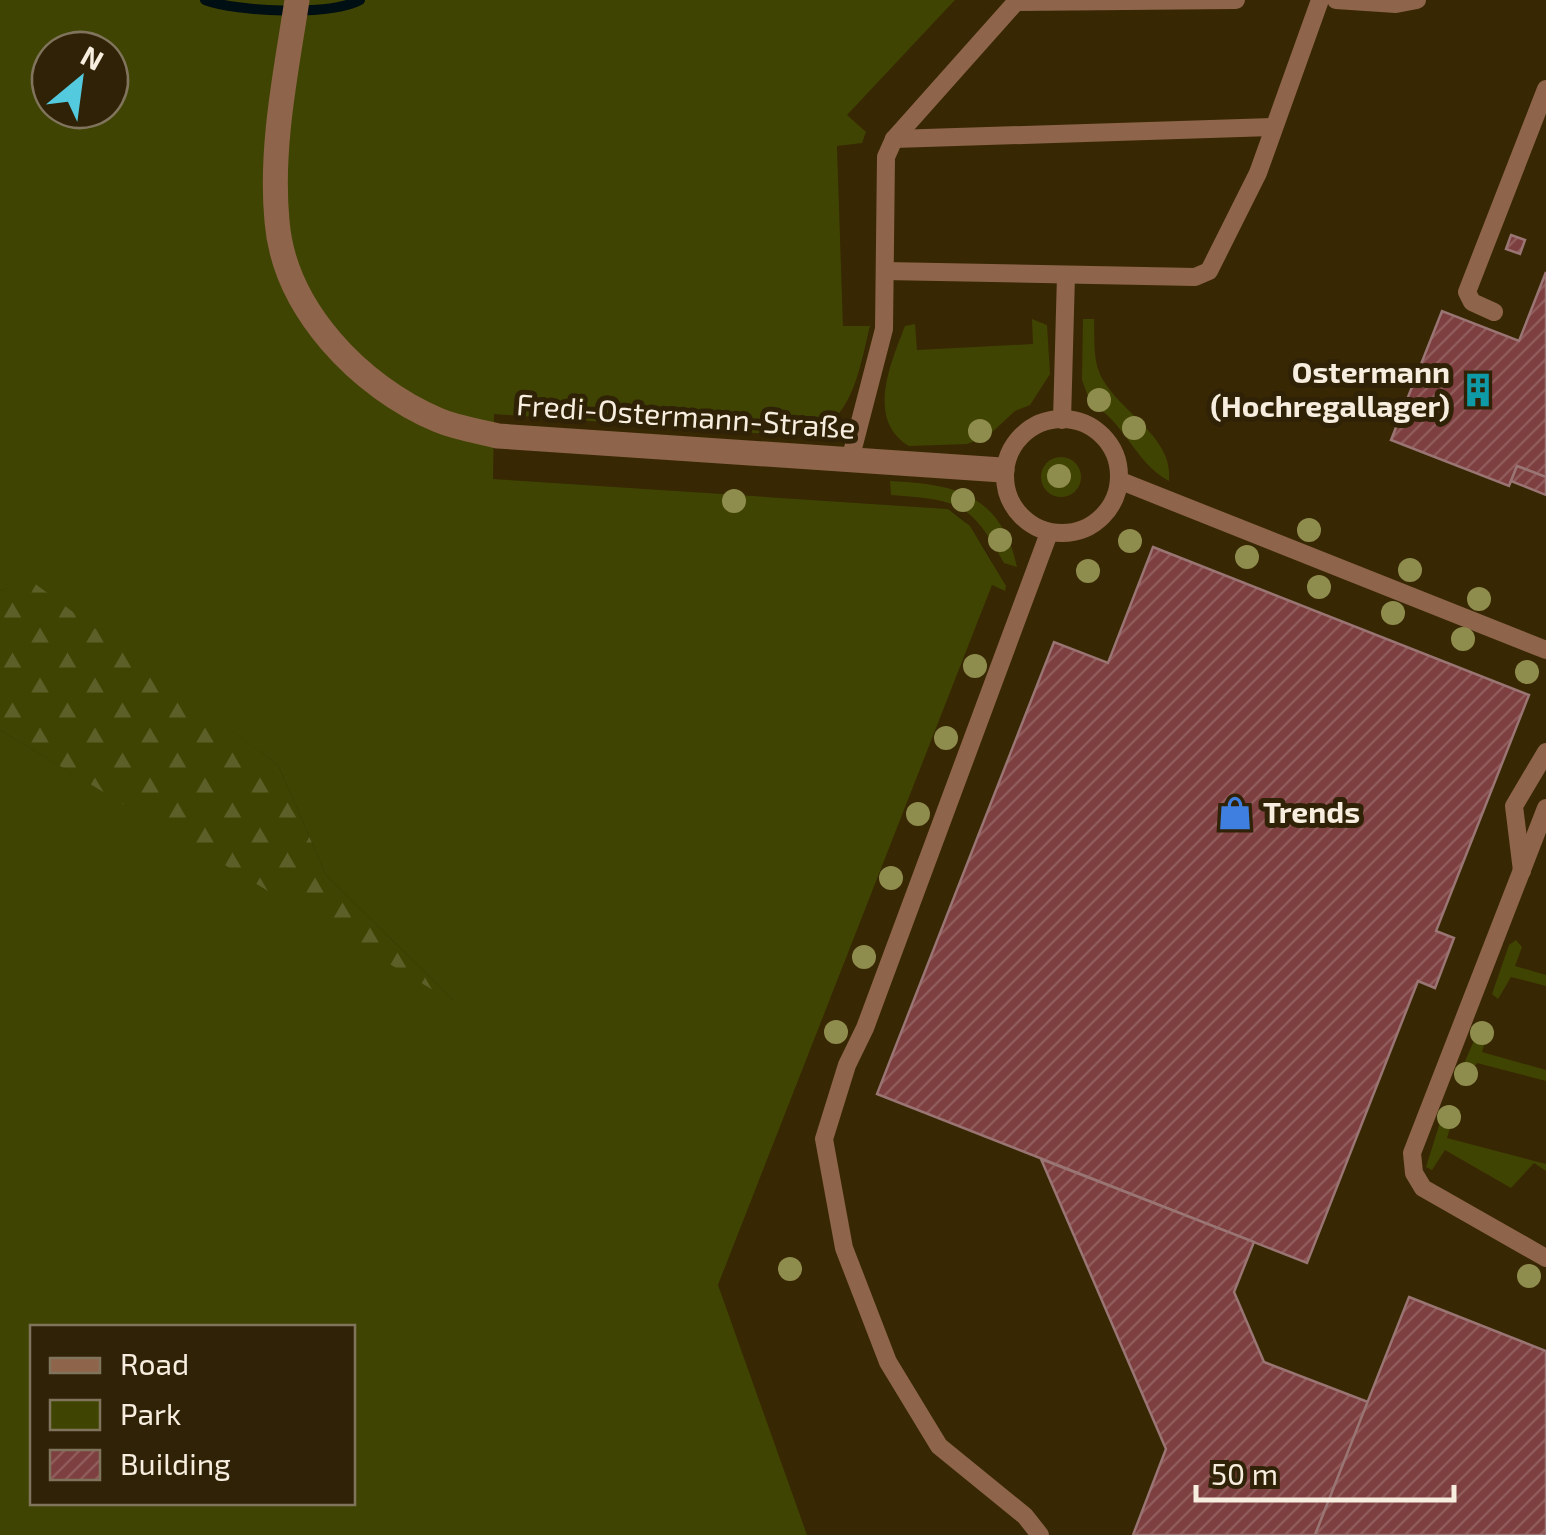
<svg xmlns="http://www.w3.org/2000/svg" width="1546" height="1535" viewBox="0 0 1546 1535" font-family="'Exo 2',sans-serif">
	<style>
		.built { fill: #382703 }
		.green { fill: #404403; fill-rule: evenodd }
		.forest { fill: url(#forest-firs) }
		.lines { fill: none; stroke-linecap: round; stroke-linejoin: round }
		.stream { stroke: #000f13; stroke-width: 10 }
		.building { fill: url(#building-hatch); stroke: #997573; stroke-width: 2.5 }
		.lane { stroke: #8e654a; stroke-width: 18 }
		.street { stroke: #8e654a; stroke-width: 25 }
		.tree { fill: #8e8d4e }
		.labels { text-anchor: middle; stroke-width: 10; stroke-linejoin: round; paint-order: stroke }
		.poi-label { font-size: 30px; font-weight: bold; fill: #f7eedf; stroke: #302207; text-anchor: end }
		.street-label { font-size: 30px; fill: #f7eedf; stroke: #302207 }
	</style>
	<defs>
		<pattern id="forest-firs" width="22" height="20" patternUnits="userSpaceOnUse" patternTransform="scale(2.5)"><rect width="22" height="20" fill="#404403"/><path d="M5 1l3.5 6h-7zM16 11l3.5 6h-7z" fill="#5c5f27"/></pattern>
		<pattern id="building-hatch" width="6" height="6" patternUnits="userSpaceOnUse" patternTransform="scale(2.5)"><rect width="6" height="6" fill="#7d3f3f"/><path d="M-1 1l2-2M0 6l6-6M5 7l2-2" fill="none" stroke="#905b5a"/></pattern>
	</defs>
	<rect width="100%" height="100%" fill="#302207"/>
	<polygon class="built" points="955,0 1546,0 1546,1535 799,1535 718,1285 992,584 1004,591 988,553 963,519 948,509 492,479 494,413 807,437 839,415 862,362 870,327 843,327 837,145 846,115"/>
	<g class="green">
		<path d="M0 0H955L847 115 866 132 862 143 837 146 843 326H870C860 368 852 422 807 437L494 414 493 479 948 509 970 526 1006 586 1005 591 992 585 718 1285 807 1535H0V730L454 1001 326 875 278 765 26 578 0 591ZM50 50H110V110H50ZM32 1328H352V1502H32Z"/>
		<path d="M1032 319 1047 325 1050 374 1030 405 1015 411 988 436 967 444 909 446C866 420 890 365 905 326L915 324 917 350 1033 344Z"/>
		<path d="M1083 319H1094C1095 340 1092 361 1103 380 1122 413 1174 438 1169 481 1135 463 1125 422 1090 402L1082 380Z"/>
		<circle cx="1061" cy="477" r="20"/>
		<path d="M890 481C955 484 1001 494 1017 567L1004 563C971 502 958 500 891 495Z"/>
		<polygon points="1516,940 1522,947 1515,966 1546,975 1546,986 1511,977 1498,999 1492,994 1509,945"/>
		<polygon points="1480,1027 1489,1029 1482,1052 1546,1070 1546,1081 1477,1063 1463,1084 1459,1075"/>
		<polygon points="1449,1111 1454,1116 1447,1138 1546,1164 1546,1171 1534,1163 1511,1188 1445,1150 1432,1170 1426,1167 1443,1113"/>
	</g>
	<polygon class="forest" points="26,577 278,765 326,875 458,1005 0,730 0,591"/>
	<g class="lines">
		<path class="stream" d="M205 0C237 12 330 16 360 0"/>
	</g>
	<g class="building">
		<polygon points="1511,235 1525,240 1520,254 1506,249"/>
		<polygon points="1546,272 1546,477 1517,466 1509,486 1391,440 1442,311 1519,341"/>
		<polygon points="1517,466 1546,477 1546,495 1511,481"/>
		<polygon points="1153,547 1529,695 1436,931 1454,938 1435,988 1418,981 1307,1263 877,1094 1054,642 1108,663"/>
		<polygon points="1041,1159 1254,1242 1234,1292 1264,1362 1368,1402 1315,1535 1133,1535 1166,1449"/>
		<polygon points="1409,1297 1546,1351 1546,1535 1315,1535"/>
	</g>
	<g class="lines">
		<g class="lane">
			<polyline points="1336,0 1396,4 1417,0"/>
			<polyline points="894,139 1274,127"/>
			<polyline points="885,271 1195,277 1209,271 1258,173 1320,0"/>
			<polyline points="1494,312 1472,302 1467,292 1546,89"/>
			<circle cx="1062" cy="476" r="57"/>
			<polyline points="1062,420 1066,275"/>
			<polyline points="850,460 884,329 886,157 894,139 1016,2 1236,0"/>
			<polyline points="1121,481 1546,650"/>
			<polyline points="1546,808 1412,1153 1414,1173 1423,1188 1546,1258"/>
			<polyline points="1522,871 1514,806 1546,752"/>
			<polyline points="1040,1535 1025,1516 939,1446 888,1362 844,1248 824,1139 847,1065 865,1028 1049,533"/>
		</g>
		<path class="street" d="M297 0C286 72 270 148 277 221 284 309 360 387 438 420 457 428 478 431 498 436L1002 470"/>
	</g>
	<g class="tree">
		<circle cx="1099" cy="400" r="12"/>
		<circle cx="1134" cy="428" r="12"/>
		<circle cx="980" cy="431" r="12"/>
		<circle cx="1059" cy="476" r="12"/>
		<circle cx="963" cy="500" r="12"/>
		<circle cx="734" cy="501" r="12"/>
		<circle cx="1309" cy="530" r="12"/>
		<circle cx="1000" cy="540" r="12"/>
		<circle cx="1130" cy="541" r="12"/>
		<circle cx="1247" cy="557" r="12"/>
		<circle cx="1410" cy="570" r="12"/>
		<circle cx="1088" cy="571" r="12"/>
		<circle cx="1319" cy="587" r="12"/>
		<circle cx="1479" cy="599" r="12"/>
		<circle cx="1393" cy="613" r="12"/>
		<circle cx="1463" cy="639" r="12"/>
		<circle cx="975" cy="666" r="12"/>
		<circle cx="1527" cy="672" r="12"/>
		<circle cx="946" cy="738" r="12"/>
		<circle cx="918" cy="814" r="12"/>
		<circle cx="891" cy="878" r="12"/>
		<circle cx="864" cy="957" r="12"/>
		<circle cx="836" cy="1032" r="12"/>
		<circle cx="1482" cy="1033" r="12"/>
		<circle cx="1466" cy="1074" r="12"/>
		<circle cx="1449" cy="1117" r="12"/>
		<circle cx="790" cy="1269" r="12"/>
		<circle cx="1529" cy="1276" r="12"/>
	</g>
	<defs>
		<g id="building-bare" transform="scale(2.7)"><path d="M-4-6H4V6H1V3H-1V6H-4ZM-2.5-4.3h1.7v1.8h-1.7ZM.8-4.3h1.7v1.8H.8ZM-2.5-1h1.7V.8h-1.7ZM.8-1h1.7V.8H.8Z" fill="#0f9aa8" stroke="#302207" stroke-width="2.5" paint-order="stroke"/></g>
		<g id="shop-bare" transform="scale(2.7)"><path d="M-5-2.5h2.3a2.7 3.5 0 0 1 5.4 0H5L5.5 6h-11ZM-1.5-2.5h3a1.5 2.3 0 0 0-3 0Z" fill="#3f7fe0" stroke="#302207" stroke-width="2.5" paint-order="stroke"/></g>
	</defs>
	<g fill-rule="evenodd">
		<use href="#building-bare" x="1478" y="390"/>
		<use href="#shop-bare" x="1235" y="813"/>
	</g>
	<g class="labels">
		<g class="poi-label">
			<text x="1450" y="383">Ostermann<tspan x="1450" dy="34">(Hochregallager)</tspan></text>
			<text x="1263" y="823" text-anchor="start">Trends</text>
		</g>
		<g class="street-label">
			<text transform="translate(686 417) rotate(4)" y="10">Fredi-Ostermann-Straße</text>
		</g>
	</g>
	<rect x="30" y="1325" width="325" height="180" fill="#302207" stroke="#80745d" stroke-width="2.5"/>
	<rect x="50" y="1358" width="50" height="15" fill="#8e654a" stroke="#80745d" stroke-width="2.5"/>
	<text x="120" y="1375" font-size="30" fill="#f7eedf">Road</text>
	<rect x="50" y="1400" width="50" height="30" fill="#404403" stroke="#80745d" stroke-width="2.5"/>
	<text x="120" y="1425" font-size="30" fill="#f7eedf">Park</text>
	<rect x="50" y="1450" width="50" height="30" fill="url(#building-hatch)" stroke="#80745d" stroke-width="2.5"/>
	<text x="120" y="1475" font-size="30" fill="#f7eedf">Building</text>
	<g transform="translate(80 80) rotate(29)"><circle r="48" fill="#302207" stroke="#80745d" stroke-width="2.5"/>
	<path d="M0-8L18 38L0 25L-18 38Z" fill="#54cade"/>
	<text y="-15" font-size="28" font-weight="bold" text-anchor="middle" fill="#f7eedf">N</text>
	</g>
	<path d="M1196 1485v15h258v-15" fill="none" stroke="#f7eedf" stroke-width="5"/>
	<text x="1211" y="1485" font-size="30" fill="#f7eedf" stroke="#302207" stroke-width="8" paint-order="stroke">50 m</text>
</svg>
